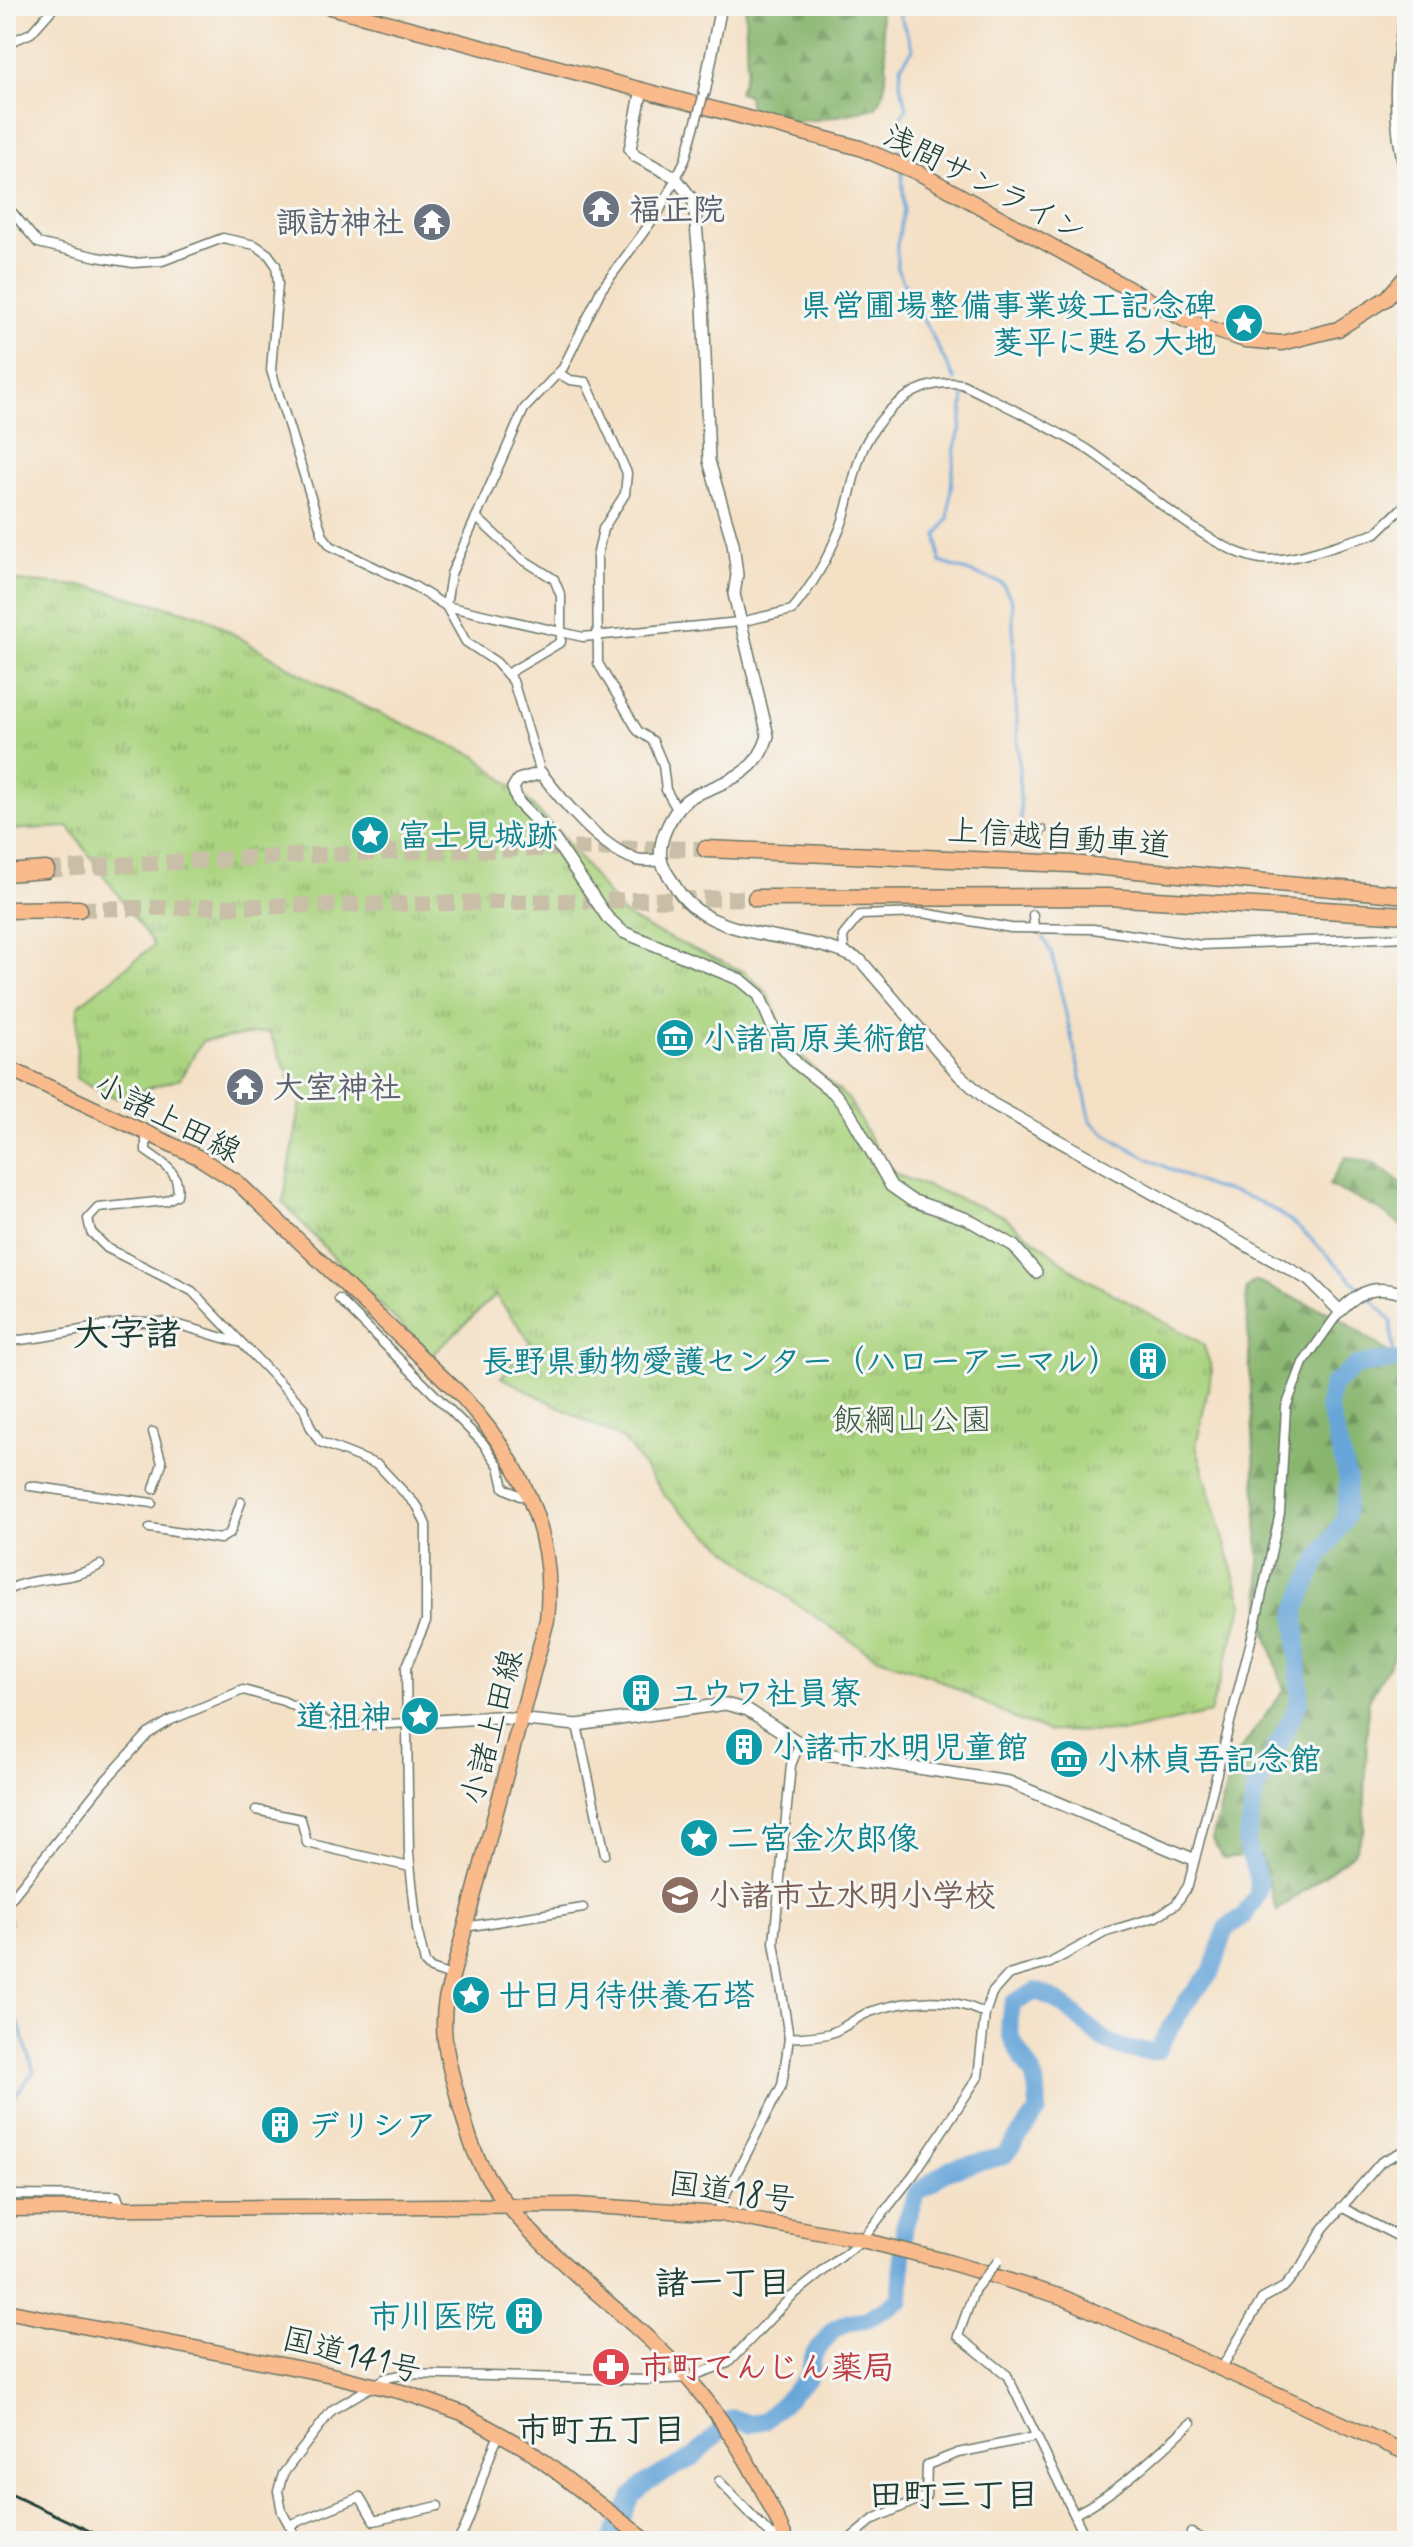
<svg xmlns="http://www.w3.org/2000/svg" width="1413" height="2547" viewBox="0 0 1413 2547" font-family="Mynerve,'Klee One',sans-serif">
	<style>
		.forest { fill: url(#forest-firs); stroke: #547a51; stroke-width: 2 }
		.park { fill: url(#park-tufts); stroke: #65885a; stroke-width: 2 }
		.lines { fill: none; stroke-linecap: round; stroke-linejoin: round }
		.stream { stroke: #67a6d9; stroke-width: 3 }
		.river { stroke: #67a6d9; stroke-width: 18 }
		.motorway-tunnel { stroke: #c9bfa8; stroke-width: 16; stroke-dasharray: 16 8; stroke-linecap: butt }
		.minor-casing { stroke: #6a7667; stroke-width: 11 }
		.tertiary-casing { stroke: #6a7667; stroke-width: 14 }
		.primary-casing { stroke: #6a7667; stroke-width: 17 }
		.trunk-casing { stroke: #6a7667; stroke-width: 17 }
		.motorway-casing { stroke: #6a7667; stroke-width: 19 }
		.minor { stroke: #fff; stroke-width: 8 }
		.tertiary { stroke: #fff; stroke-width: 11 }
		.primary { stroke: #fabb8c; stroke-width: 14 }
		.trunk { stroke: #fabb8c; stroke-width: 14 }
		.motorway { stroke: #fabb8c; stroke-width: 16 }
		.rail { stroke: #1f3d34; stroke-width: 3 }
		.minor-bridge-casing { stroke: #6a7667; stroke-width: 11; stroke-linecap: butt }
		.minor-bridge { stroke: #fff; stroke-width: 8 }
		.labels { text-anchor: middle; stroke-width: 6; stroke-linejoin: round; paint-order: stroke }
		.street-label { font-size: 32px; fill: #1f3d34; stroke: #f6f6f2 }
		.worship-label { font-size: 32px; font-weight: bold; fill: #5b616d; stroke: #f6f6f2; text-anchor: start }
		.culture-label { font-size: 32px; font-weight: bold; fill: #0d838f; stroke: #f6f6f2; text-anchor: start }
		.park-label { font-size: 32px; fill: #3b5b43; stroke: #f6f6f2 }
		.education-label { font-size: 32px; font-weight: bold; fill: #785e54; stroke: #f6f6f2; text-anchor: start }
		.health-label { font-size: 32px; font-weight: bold; fill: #be3a42; stroke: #f6f6f2; text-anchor: start }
		.neighbourhood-label { font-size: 34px; font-weight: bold; fill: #1f3d34; stroke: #f6f6f2 }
		.quarter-label { font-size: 36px; font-weight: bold; fill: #1f3d34; stroke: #f6f6f2 }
	</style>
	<defs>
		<pattern id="forest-firs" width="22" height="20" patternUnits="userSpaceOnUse" patternTransform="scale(2)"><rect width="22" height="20" fill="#88b66e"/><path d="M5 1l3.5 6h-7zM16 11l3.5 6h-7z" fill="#6f955b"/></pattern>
		<pattern id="park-tufts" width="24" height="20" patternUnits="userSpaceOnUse" patternTransform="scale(2)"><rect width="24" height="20" fill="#abd480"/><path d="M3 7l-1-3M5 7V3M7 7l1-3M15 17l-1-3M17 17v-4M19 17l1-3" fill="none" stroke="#8bad6a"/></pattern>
	</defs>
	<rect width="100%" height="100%" fill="#f6f6f2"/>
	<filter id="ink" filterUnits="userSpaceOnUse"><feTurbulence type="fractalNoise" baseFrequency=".0125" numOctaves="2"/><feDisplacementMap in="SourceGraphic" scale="16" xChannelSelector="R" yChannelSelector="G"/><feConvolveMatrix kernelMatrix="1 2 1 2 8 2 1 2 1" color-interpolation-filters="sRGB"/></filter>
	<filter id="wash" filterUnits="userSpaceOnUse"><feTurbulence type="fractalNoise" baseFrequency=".006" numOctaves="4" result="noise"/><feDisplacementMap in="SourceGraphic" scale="32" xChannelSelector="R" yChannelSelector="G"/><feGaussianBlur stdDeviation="1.8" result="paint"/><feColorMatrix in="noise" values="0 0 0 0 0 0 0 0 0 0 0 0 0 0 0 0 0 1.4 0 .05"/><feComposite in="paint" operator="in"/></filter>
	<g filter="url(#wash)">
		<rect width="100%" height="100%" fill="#f4e0c5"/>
		<g class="forest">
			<path d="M745 6H879C882 38 896 80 875 108 833 117 793 128 751 117L748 95 739 92 747 68Z"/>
			<polygon points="1346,1157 1374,1163 1407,1187 1407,1230 1380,1210 1329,1185"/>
			<polygon points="1255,1281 1334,1315 1407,1365 1407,1632 1368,1702 1364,1829 1354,1853 1277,1911 1260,1855 1223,1858 1212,1839 1235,1757 1284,1690 1262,1620 1246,1288"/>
		</g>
		<polygon class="park" points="6,580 91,587 203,616 330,691 476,756 526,799 567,842 622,913 649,929 745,972 766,991 787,1038 800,1056 849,1100 883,1162 900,1176 1002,1215 1078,1274 1203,1344 1212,1370 1196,1446 1243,1604 1210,1713 1125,1732 1049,1731 1017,1720 932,1676 876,1657 795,1603 691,1520 666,1497 624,1440 501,1377 531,1342 495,1295 432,1355 353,1278 283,1203 301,1102 269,1032 202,1041 180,1079 116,1098 76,1078 78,1006 154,945 69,827 6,830"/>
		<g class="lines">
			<g class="stream">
				<polyline points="896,6 913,49 901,66 900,84 907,107 898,121 901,159"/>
				<polyline points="902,171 904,210 897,245 897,269 955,380"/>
				<polyline points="958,387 964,396 961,427 955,448 948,519 937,535 940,562 1002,583 1012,601 1021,821"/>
				<path d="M1043 937 1052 954 1091 1121C1110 1142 1180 1175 1208 1186 1224 1191 1240 1193 1255 1200 1299 1219 1328 1258 1362 1290"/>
				<polyline points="1368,1295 1391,1321 1394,1360 1407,1363"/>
				<polyline points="6,1913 10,1923 6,1927"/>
				<polyline points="6,2009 19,2025 34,2071 6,2108"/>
			</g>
			<path class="river" d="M611 2541 632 2497 647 2482 694 2457 733 2418 750 2424 765 2420 808 2378 814 2354 833 2330 849 2322 865 2320 901 2300 904 2227 917 2192 949 2170 1004 2156 1038 2111C1038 2099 1037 2084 1032 2073 1016 2045 1003 2038 1013 2003L1036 1991C1088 2009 1091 2056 1157 2051L1186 2002 1212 1971 1226 1928 1244 1916 1258 1894 1259 1881 1246 1844 1255 1792 1300 1700 1296 1611 1318 1560 1345 1519 1348 1480 1328 1405 1332 1385 1357 1365 1394 1360"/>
		</g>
	</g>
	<g filter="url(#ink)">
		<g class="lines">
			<g class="motorway-tunnel">
				<path d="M46 870C266 855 486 846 706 849"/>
				<polyline points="79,909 756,898"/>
			</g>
			<g class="minor-casing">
				<g id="minor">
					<path d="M1406 6C1392 68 1390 122 1407 183"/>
					<polyline points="6,44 31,33 55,6"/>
					<path d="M6 205 38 243 97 257 133 263 162 261 223 238 255 245 268 254 276 265 278 284 271 370 323 536 331 546 414 586 446 606 583 637 740 622 792 610C813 585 829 556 841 526 850 501 853 473 863 449 881 410 918 377 962 384 1004 405 1047 425 1087 449 1132 478 1209 552 1261 559 1295 563 1335 544 1368 536L1376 533 1407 503"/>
					<polyline points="558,373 570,380 586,382 627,473 625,494 603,529 597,557 598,663 638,731 653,741 663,765 666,790 678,811"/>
					<polyline points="476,517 519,557 554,579 561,596 561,642 507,674"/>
					<polyline points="541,773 513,681 496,662 466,642 446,606 451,574 524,409 563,368 601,290 660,210 685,160 697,118"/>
					<polyline points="1016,831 1042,830"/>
					<polyline points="1033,915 1034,928"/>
					<polyline points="844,950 843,936 860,915 923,913 1011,928 1093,929 1201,945 1407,937"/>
					<path d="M146 1133V1151C162 1163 181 1172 177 1195L166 1201 98 1208 88 1219 91 1232 107 1248 192 1291 304 1408 310 1426 320 1442 378 1465 418 1507 426 1525V1621L406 1668 409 1854 417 1929 425 1963 431 1969 451 1976"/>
					<polyline points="339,1299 483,1443 499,1466 504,1488 520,1496 530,1495"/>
					<path d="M6 1341C57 1339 108 1319 160 1322 187 1324 213 1337 239 1342"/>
					<polyline points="153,1432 162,1463 154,1489"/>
					<polyline points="30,1486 152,1503"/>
					<polyline points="150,1528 220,1539 230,1533 241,1502"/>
					<path d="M6 1591C35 1574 67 1584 100 1565"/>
					<polyline points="577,1725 605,1854"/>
					<polyline points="256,1810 301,1819 307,1843 410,1867"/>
					<polyline points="6,1905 103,1783 148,1734 171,1720 243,1690 283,1701 330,1723 348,1726 409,1723"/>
					<polyline points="465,1927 583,1908"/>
					<path d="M789 2038C801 2037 815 2037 827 2034 844 2030 855 2017 870 2012 907 1999 952 1996 985 2014"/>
					<polyline points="6,2195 117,2196 121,2208"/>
					<polyline points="1341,2207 1407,2241"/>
					<polyline points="720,2214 720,2205 782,2085 785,2066 789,2038 774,1942 791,1765 800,1743"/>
					<polyline points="975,2289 958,2336 1007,2375 1087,2541"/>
					<polyline points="1221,2369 1262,2299 1284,2287 1302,2266 1323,2229 1381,2162 1407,2149"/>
					<polyline points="719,2481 769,2533 785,2541"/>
					<path d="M1075 2514C1120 2491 1154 2457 1191 2423"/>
					<polyline points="289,2525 360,2497 374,2521 438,2506"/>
					<polyline points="1191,2533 1207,2541"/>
					<polyline points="298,2541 282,2512 278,2491 283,2474 332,2410 386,2378 406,2374 646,2380 687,2378 728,2363 791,2297 862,2240 914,2174 978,2077 985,2014 992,1993 1008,1975 1050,1963 1106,1932 1156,1917 1176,1904 1188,1886 1255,1625 1280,1513 1286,1407 1303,1363 1340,1311"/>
					<path d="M458 2541C478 2507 481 2468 500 2434"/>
					<polyline points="847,2541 874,2519 926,2496 927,2465 958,2453 1035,2437"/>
				</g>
			</g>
			<g class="tertiary-casing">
				<g id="tertiary">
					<path d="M642 89 630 149 635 156 675 177 694 202 703 302 709 461 733 543 737 575 734 594 768 736C757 774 727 781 695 795 675 804 655 841 662 863 664 870 670 877 674 884 707 946 808 929 861 961L959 1075 991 1103 1309 1280 1340 1311C1362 1289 1378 1284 1407 1295"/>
					<polyline points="704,93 721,6"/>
					<path d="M661 860C653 860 642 862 635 859 599 846 564 803 541 773L518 780 513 788 518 802 554 839 607 917 623 932 741 980 759 995 779 1042 797 1064 834 1093 849 1112 891 1186 911 1200 967 1219 1014 1246 1036 1272"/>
					<polyline points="409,1723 495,1717 577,1725 725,1704 748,1710 800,1743 827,1754 1009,1782 1193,1859"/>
				</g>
			</g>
			<g class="primary-casing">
				<g id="primary">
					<polyline points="326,6 860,148 921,174 1187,321 1245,340 1282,343 1338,329 1387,298 1407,275"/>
					<path d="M6 1067 198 1157 237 1182 460 1394C519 1459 557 1530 547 1620L446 1999C440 2032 448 2063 457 2094 465 2124 472 2153 489 2179 539 2258 638 2317 698 2390 736 2436 763 2488 787 2541"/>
				</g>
			</g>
			<g class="trunk-casing">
				<g id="trunk">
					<polyline points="6,2209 577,2205 720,2214 862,2240 945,2261 1062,2297 1407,2453"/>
					<polyline points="6,2311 327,2374 406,2393 462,2413 527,2449 647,2541"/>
				</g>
			</g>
			<g class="motorway-casing">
				<g id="motorway">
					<polyline points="706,849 1071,864 1407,895"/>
					<polyline points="6,873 46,870"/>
					<polyline points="756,898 1107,897 1407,915"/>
					<polyline points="6,910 79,909"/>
				</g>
			</g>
			<use href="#minor" class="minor"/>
			<use href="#tertiary" class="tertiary"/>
			<use href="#primary" class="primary"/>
			<use href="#trunk" class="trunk"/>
			<use href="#motorway" class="motorway"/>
			<polyline class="rail" points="6,2492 111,2541"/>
			<g class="minor-bridge-casing">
				<g id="minor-bridge">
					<polyline points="697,118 704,93"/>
					<polyline points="975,2289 998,2261"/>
				</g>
			</g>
			<use href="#minor-bridge" class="minor-bridge"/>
		</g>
	</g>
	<defs>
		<g id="temple-disc" transform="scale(2)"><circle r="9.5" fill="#6b7280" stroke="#f6f6f2"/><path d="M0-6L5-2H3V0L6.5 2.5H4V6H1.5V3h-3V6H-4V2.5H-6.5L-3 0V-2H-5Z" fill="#fff"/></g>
		<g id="sight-disc" transform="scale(2)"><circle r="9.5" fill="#0f9aa8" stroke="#f6f6f2"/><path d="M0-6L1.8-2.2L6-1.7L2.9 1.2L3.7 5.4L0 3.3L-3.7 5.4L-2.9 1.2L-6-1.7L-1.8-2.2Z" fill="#fff"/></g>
		<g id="museum-disc" transform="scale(2)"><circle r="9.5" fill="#0f9aa8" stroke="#f6f6f2"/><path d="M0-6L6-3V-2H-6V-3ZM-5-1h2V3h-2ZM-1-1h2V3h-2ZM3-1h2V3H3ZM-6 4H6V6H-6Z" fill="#fff"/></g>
		<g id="building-disc" transform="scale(2)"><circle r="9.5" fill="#0f9aa8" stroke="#f6f6f2"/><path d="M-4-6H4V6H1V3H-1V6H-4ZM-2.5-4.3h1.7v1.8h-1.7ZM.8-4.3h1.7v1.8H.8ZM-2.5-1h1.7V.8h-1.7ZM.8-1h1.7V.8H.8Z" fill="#fff"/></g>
		<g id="school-disc" transform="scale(2)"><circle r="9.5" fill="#8d6e63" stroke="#f6f6f2"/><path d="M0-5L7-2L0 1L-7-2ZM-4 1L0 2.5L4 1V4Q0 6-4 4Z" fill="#fff"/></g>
		<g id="pharmacy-disc" transform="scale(2)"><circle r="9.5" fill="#e0444e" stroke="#f6f6f2"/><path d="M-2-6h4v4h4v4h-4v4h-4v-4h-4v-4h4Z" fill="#fff"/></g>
	</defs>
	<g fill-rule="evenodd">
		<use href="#temple-disc" x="601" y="209"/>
		<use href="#temple-disc" x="432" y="222"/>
		<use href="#sight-disc" x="1244" y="323"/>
		<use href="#sight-disc" x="370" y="835"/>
		<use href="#museum-disc" x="675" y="1038"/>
		<use href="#temple-disc" x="245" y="1087"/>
		<use href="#building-disc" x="1148" y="1361"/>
		<use href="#building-disc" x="641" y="1693"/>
		<use href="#sight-disc" x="420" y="1716"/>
		<use href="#building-disc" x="744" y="1747"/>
		<use href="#museum-disc" x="1069" y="1759"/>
		<use href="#sight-disc" x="699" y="1838"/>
		<use href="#school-disc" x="680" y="1895"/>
		<use href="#sight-disc" x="471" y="1995"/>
		<use href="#building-disc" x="280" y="2125"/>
		<use href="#building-disc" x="524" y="2316"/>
		<use href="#pharmacy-disc" x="611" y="2367"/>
	</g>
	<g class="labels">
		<g class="street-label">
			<text transform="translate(985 183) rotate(27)" y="11">浅間サンライン</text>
			<text transform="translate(1059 837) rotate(4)" y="11">上信越自動車道</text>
			<text transform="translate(168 1117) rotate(27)" y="11">小諸上田線</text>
			<text transform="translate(491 1727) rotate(-75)" y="11">小諸上田線</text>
			<text transform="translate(732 2191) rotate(8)" y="11">国道18号</text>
			<text transform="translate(352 2354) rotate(14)" y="11">国道141号</text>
		</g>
		<g class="worship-label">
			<text x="629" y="220">福正院</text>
			<text x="404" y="233" text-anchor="end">諏訪神社</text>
			<text x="273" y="1098">大室神社</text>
		</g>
		<g class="culture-label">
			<text x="1216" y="316" text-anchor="end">県営圃場整備事業竣工記念碑<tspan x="1216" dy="37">菱平に甦る大地</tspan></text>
			<text x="398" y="846">富士見城跡</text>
			<text x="703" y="1049">小諸高原美術館</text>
			<text x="1120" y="1372" text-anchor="end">長野県動物愛護センター（ハローアニマル）</text>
			<text x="669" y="1704">ユウワ社員寮</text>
			<text x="392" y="1727" text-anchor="end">道祖神</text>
			<text x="772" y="1758">小諸市水明児童館</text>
			<text x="1097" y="1770">小林貞吾記念館</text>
			<text x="727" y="1849">二宮金次郎像</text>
			<text x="499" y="2006">廿日月待供養石塔</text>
			<text x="308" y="2136">デリシア</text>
			<text x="496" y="2327" text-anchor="end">市川医院</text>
		</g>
		<g class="park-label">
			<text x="912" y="1430">飯綱山公園</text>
		</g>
		<g class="education-label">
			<text x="708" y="1906">小諸市立水明小学校</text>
		</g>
		<g class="health-label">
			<text x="639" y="2378">市町てんじん薬局</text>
		</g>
		<g class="neighbourhood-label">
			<text x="723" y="2294">諸一丁目</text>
			<text x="601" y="2441">市町五丁目</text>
			<text x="954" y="2506">田町三丁目</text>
		</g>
		<g class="quarter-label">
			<text x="127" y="1345">大字諸</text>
		</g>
	</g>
	<rect width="1413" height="2547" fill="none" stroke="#f6f6f2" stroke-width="32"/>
</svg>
